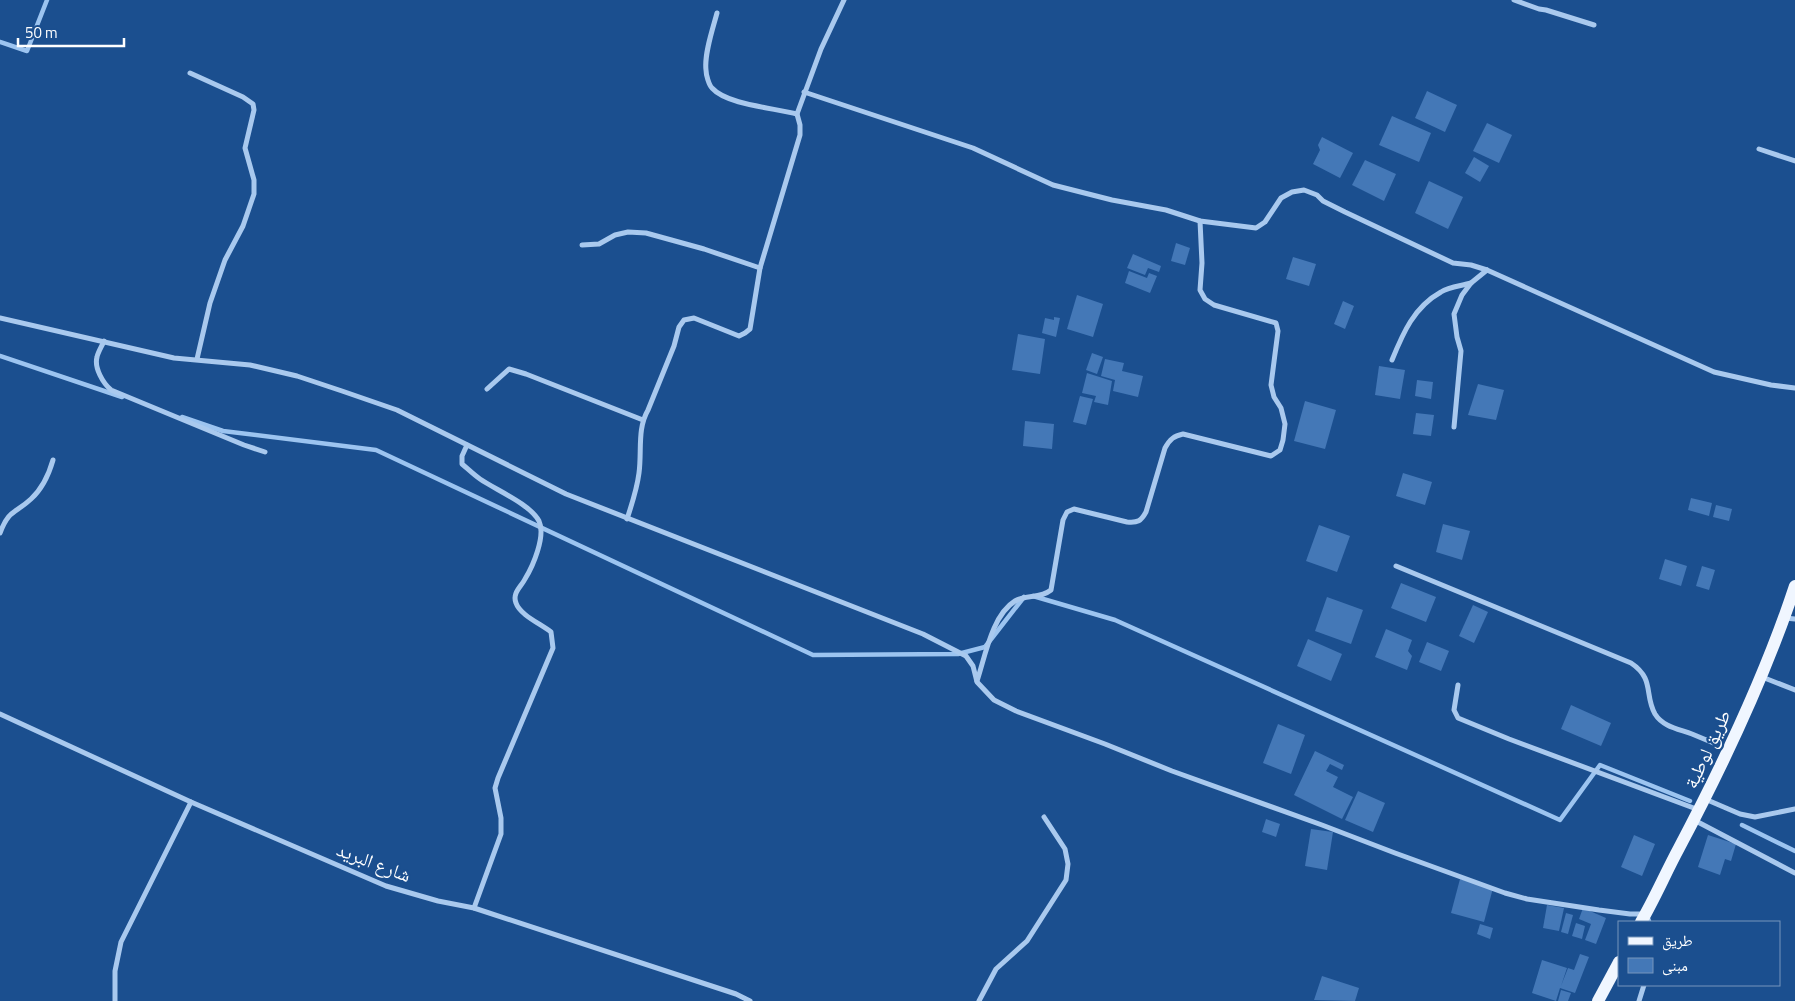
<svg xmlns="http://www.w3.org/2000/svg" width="1795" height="1001" viewBox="0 0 1795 1001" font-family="'Titillium Web','Noto Naskh Arabic',sans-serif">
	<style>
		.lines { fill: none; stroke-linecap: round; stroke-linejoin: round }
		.stream { stroke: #9cc4f0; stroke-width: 4.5 }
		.building { fill: #4478b7 }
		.street { stroke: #a9c9ee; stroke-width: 5 }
		.primary { stroke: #f0f6ff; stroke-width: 12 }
		.labels { text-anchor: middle; stroke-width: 4.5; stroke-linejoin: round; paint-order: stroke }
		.street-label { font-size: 19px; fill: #fff; stroke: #1b4f8f }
	</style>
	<rect width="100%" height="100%" fill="#1b4f8f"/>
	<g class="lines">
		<g class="stream">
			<polyline points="0,42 27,51 47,0"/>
			<polyline points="0,356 122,397"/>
			<polyline points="182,417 223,431 376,450 813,655 958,654 985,647 1024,597"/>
			<polyline points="1033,596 1115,620 1560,820 1600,765 1690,801"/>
			<polyline points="1742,825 1795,851"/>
		</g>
	</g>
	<g class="building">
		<polygon points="1427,91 1457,105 1445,132 1415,118"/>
		<polygon points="1392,116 1431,133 1419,162 1379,145"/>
		<polygon points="1487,123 1512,135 1499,163 1473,151"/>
		<polygon points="1322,137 1353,153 1340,178 1313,164 1320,150 1318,145"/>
		<polygon points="1474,157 1489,166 1480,182 1465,173"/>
		<polygon points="1365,160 1396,174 1384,201 1352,185"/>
		<polygon points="1429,181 1463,197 1448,229 1415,213"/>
		<polygon points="1176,243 1190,248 1185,265 1171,261"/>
		<polygon points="1133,254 1161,266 1159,272 1148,268 1145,275 1127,268"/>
		<polygon points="1293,257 1316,264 1309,286 1286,279"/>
		<polygon points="1129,271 1147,278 1149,273 1157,276 1150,293 1125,283"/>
		<polygon points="1077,295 1103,304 1093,337 1067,329"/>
		<polygon points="1343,301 1354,306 1345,329 1334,324"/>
		<polygon points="1054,317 1060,318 1056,337 1042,333 1045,318 1054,320"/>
		<polygon points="1018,334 1045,339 1040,374 1012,370"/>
		<polygon points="1092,353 1103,357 1097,374 1086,370"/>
		<polygon points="1105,359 1124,363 1122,371 1143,376 1138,397 1113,391 1115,380 1101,376"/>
		<polygon points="1379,366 1405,370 1400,399 1375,395"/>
		<polygon points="1087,373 1112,381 1108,405 1094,402 1096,396 1082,393"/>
		<polygon points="1417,380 1433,382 1431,399 1415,396"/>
		<polygon points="1478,384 1504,390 1496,420 1468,415"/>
		<polygon points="1080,396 1093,399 1086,425 1073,422"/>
		<polygon points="1305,401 1336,410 1325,449 1294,441"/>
		<polygon points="1416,413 1434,415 1431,436 1413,434"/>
		<polygon points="1025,421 1054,424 1052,449 1023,446"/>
		<polygon points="1403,473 1432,482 1425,505 1396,496"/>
		<polygon points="1691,498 1712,503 1709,516 1688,510"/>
		<polygon points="1716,505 1732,509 1729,521 1713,517"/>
		<polygon points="1443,524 1470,531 1462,560 1436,552"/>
		<polygon points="1319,525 1350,536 1337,572 1306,561"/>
		<polygon points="1665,559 1687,566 1681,586 1659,579"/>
		<polygon points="1702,566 1715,570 1709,590 1696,586"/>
		<polygon points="1401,583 1436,597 1426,622 1391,608"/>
		<polygon points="1327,597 1363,610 1351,644 1315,631"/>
		<polygon points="1473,605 1488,612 1474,643 1459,636"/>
		<polygon points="1386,629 1412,640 1408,651 1412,656 1407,670 1375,657"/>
		<polygon points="1308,639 1342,654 1331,681 1297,666"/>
		<polygon points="1427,642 1449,651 1441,671 1419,662"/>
		<polygon points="1571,705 1611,723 1601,746 1561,729"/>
		<polygon points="1278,724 1305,735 1291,774 1263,763"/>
		<polygon points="1315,751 1344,765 1342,770 1330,764 1326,771 1338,777 1333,787 1353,797 1342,819 1294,795"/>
		<polygon points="1358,791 1385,803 1373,832 1345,820"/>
		<polygon points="1266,819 1280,824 1276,837 1262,832"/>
		<polygon points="1311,829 1333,832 1327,870 1305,866"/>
		<polygon points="1634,835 1655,844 1642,876 1621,867"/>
		<polygon points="1708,835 1736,844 1731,861 1725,859 1720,875 1698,867"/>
		<polygon points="1460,879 1493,888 1484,922 1451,913"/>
		<polygon points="1547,905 1564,908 1559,931 1543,928"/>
		<polygon points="1583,908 1606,918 1596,944 1585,940 1591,924 1579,919"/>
		<polygon points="1566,913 1573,915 1568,934 1561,932"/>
		<polygon points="1576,923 1585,926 1582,939 1572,936"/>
		<polygon points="1480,924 1493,928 1490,939 1477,934"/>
		<polygon points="1580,954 1589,957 1575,993 1560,988 1556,1001 1532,993 1542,960 1567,968 1561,986 1568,968 1574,970"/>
		<polygon points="1322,976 1359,988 1355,1001 1314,1000"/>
		<polygon points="1561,990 1571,993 1568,1001 1558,1001"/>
	</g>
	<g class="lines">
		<g class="street">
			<polyline points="1514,0 1539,9 1546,10 1594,25"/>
			<path d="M717 13C713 28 704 54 706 70 706 75 709 85 712 88 727 105 775 108 797 114"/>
			<polyline points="190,73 243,97 253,104 254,110 245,148 254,180 254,194 243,226 225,260 210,303 197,359"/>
			<polyline points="804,92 973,148 1053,185 1112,200 1166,210 1200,221 1256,228 1265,222 1281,198 1292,192 1304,190 1317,195 1323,201 1345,212 1453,263 1471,265 1487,270 1714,372 1771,385 1795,388"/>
			<polyline points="1759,149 1795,161"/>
			<polyline points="582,245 599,244 615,235 628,232 646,233 704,249 760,268"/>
			<polyline points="0,318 174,358 250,365 297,376 342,391 397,410 566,494 923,634 966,656 973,666 977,682 994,700 1016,711 1105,744 1172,771 1322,825 1395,853 1505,893 1527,899 1599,910 1630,914 1646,914 1649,922"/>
			<path d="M104 341C102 346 98 352 97 357 94 368 103 383 111 390L244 445 265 452"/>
			<path d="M1392 360C1403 333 1414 307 1441 292 1449 287 1461 286 1471 283"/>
			<polyline points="487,389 509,369 526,374 643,420"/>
			<polyline points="1454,427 1461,351 1457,337 1454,314 1462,295 1471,283 1487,270"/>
			<path d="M467 445 462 456V464C468 469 474 475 480 479 496 490 530 504 539 521 546 536 533 566 525 579 521 587 512 593 516 603 520 615 541 624 551 632L553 648 498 778 495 788 501 818V834L474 908"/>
			<path d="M627 519C632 504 637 489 639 473 642 451 637 429 648 410L674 346 679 327 684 320 694 318 739 336 745 333 750 329 760 268 800 135V125L797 114 821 49 844 0"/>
			<path d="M0 533C9 509 15 514 31 499 42 489 49 474 53 460"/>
			<path d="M1396 566 1631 663C1655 679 1644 695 1655 714 1663 727 1679 729 1692 734 1704 739 1716 744 1728 749"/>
			<polyline points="1785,618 1795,619"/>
			<polyline points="1762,677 1795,690"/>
			<path d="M977 681C985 657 992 615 1015 601 1026 594 1040 599 1051 590L1063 520 1067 512 1074 509 1127 522C1138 523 1141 521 1146 512L1165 448C1170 439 1174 436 1183 434L1271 456 1280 450 1283 440 1285 424 1281 408 1274 397 1271 385 1278 331 1276 323 1214 305 1205 299 1200 290 1202 263 1200 221"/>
			<polyline points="1458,685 1454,710 1458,718 1509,739 1699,810"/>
			<polyline points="0,714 191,802 386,886 438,901 474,908 736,994 750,1001"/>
			<polyline points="1705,799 1740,814 1755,817 1795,809"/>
			<polyline points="1694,820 1795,873"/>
			<polyline points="115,1001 115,971 121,942 191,802"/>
			<polyline points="979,1001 996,969 1027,941 1066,880 1068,864 1065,849 1044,817"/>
			<polyline points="1639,1001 1644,985"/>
		</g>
		<g class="primary">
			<path d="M1641 922C1655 898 1666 872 1679 848 1724 763 1765 677 1795 586"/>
			<polyline points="1598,1001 1619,962"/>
		</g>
	</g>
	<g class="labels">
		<g class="street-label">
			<text transform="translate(1707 749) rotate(-65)" y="7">طريق لوطية</text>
			<text transform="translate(374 862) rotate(21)" y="7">شارع البريد</text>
		</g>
	</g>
	<rect x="1618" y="921" width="162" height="65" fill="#1b4f8f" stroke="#7695bc"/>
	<rect x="1628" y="937" width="25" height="8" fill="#f0f6ff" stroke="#7695bc"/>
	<text x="1662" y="946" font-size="15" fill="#ffffff">طريق</text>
	<rect x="1628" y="958" width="25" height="15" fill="#4478b7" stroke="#7695bc"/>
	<text x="1662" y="971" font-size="15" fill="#ffffff">مبنى</text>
	<path d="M18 38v8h106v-8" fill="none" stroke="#ffffff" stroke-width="2.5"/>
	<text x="25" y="38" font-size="15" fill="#ffffff" stroke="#1b4f8f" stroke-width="4" paint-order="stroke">50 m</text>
</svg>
